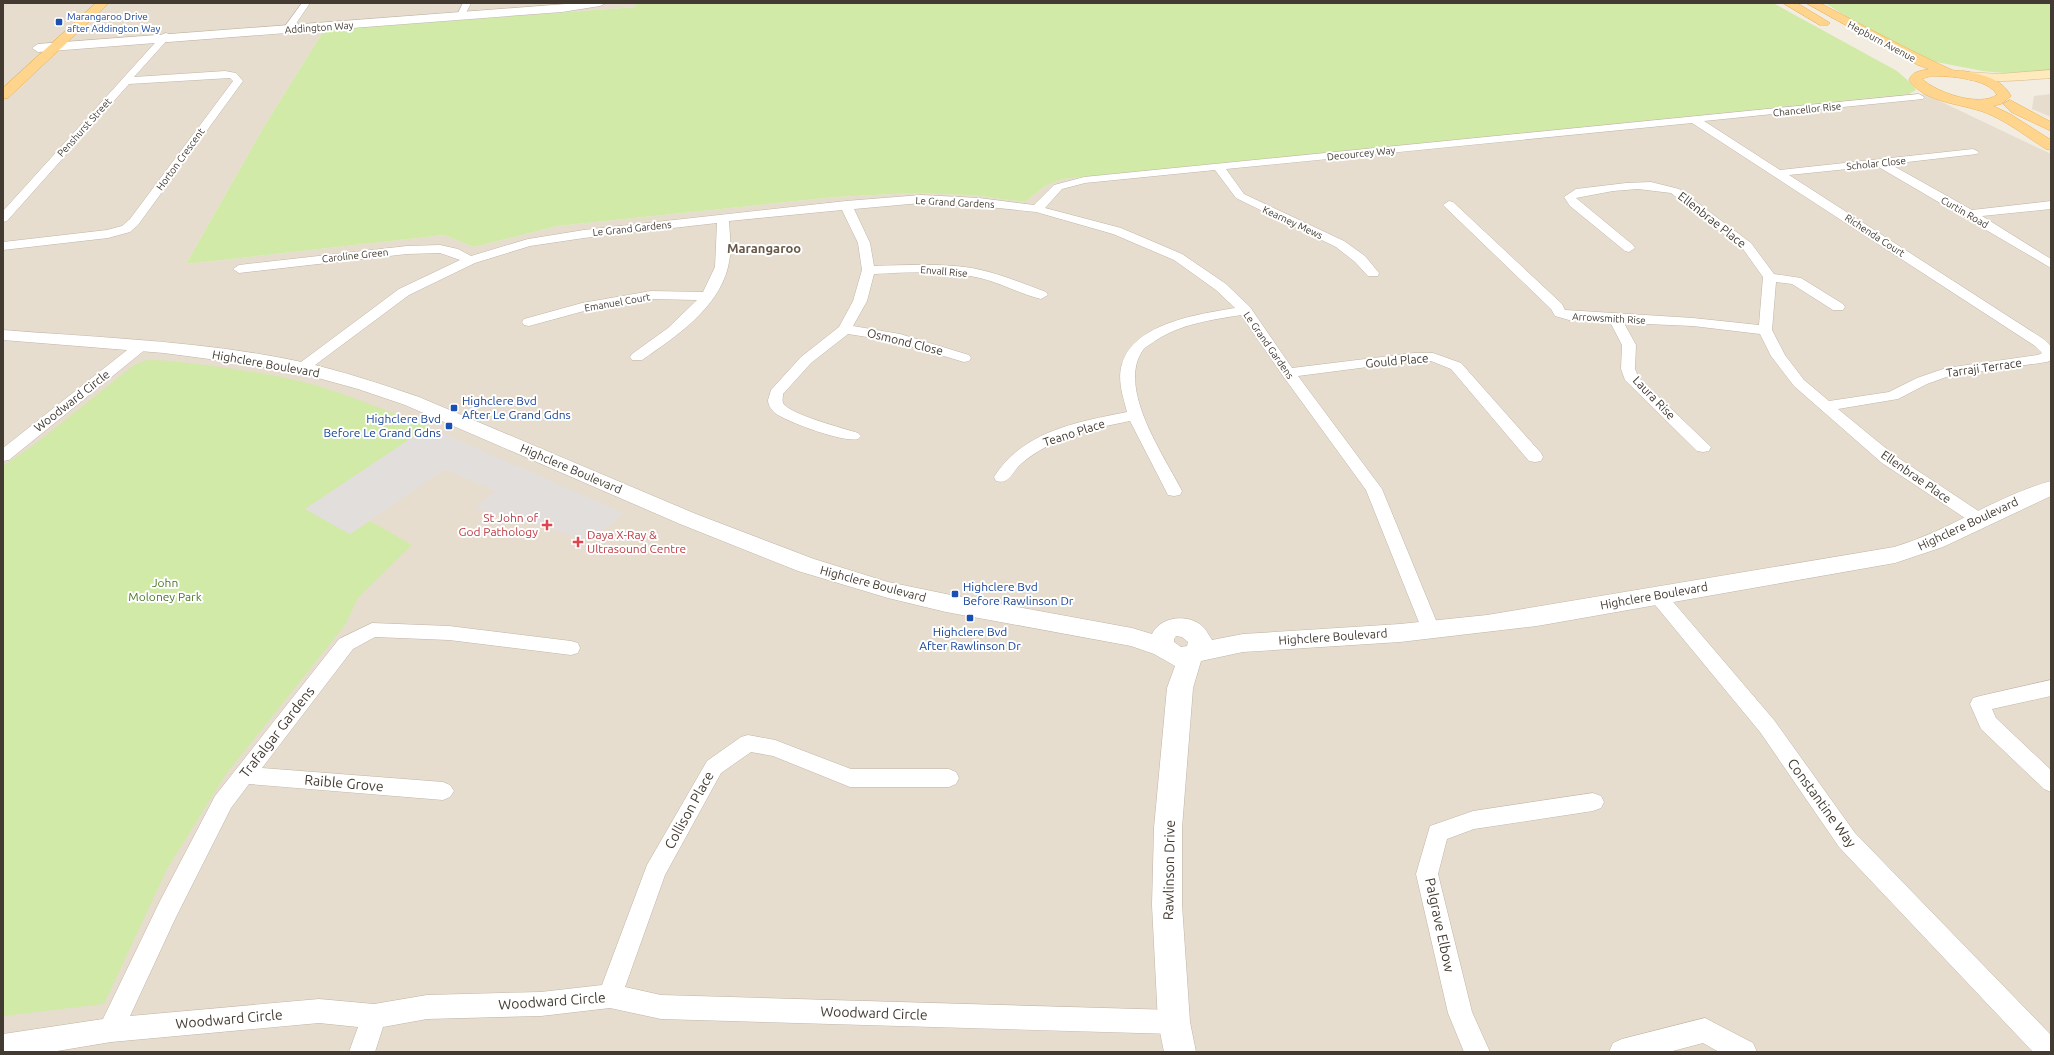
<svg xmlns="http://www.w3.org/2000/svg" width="2054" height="1055" viewBox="0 0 2054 1055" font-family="Ubuntu,sans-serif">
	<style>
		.residential { fill: #e6ddcf }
		.green { fill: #d1eaa7 }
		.parking { fill: #e2dedb }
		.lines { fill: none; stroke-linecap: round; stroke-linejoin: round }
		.minor-casing { stroke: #c0b5a7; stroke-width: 1 }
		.tertiary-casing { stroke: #c0b5a7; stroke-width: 1 }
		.secondary-casing { stroke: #d8bf90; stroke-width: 1 }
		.primary-casing { stroke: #eab257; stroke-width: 1 }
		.minor { fill: #fff; fill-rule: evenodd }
		.tertiary { fill: #fff; fill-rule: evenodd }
		.secondary { fill: #ffeabe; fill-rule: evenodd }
		.primary { fill: #ffd58d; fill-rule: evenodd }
		.transit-dot { fill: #1a4fb4; stroke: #fff; stroke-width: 1.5 }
		.health-dot { fill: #e0444e; stroke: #fff; stroke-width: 1.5 }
		.labels { text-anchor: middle; stroke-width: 4; stroke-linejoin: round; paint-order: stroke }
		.far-transit-label { font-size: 10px; fill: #164399; stroke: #fff; text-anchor: start }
		.far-street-label { font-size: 10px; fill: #433b32; stroke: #fff }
		.street-label { font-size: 12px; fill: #433b32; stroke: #fff }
		.transit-label { font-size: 12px; fill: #164399; stroke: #fff; text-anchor: start }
		.health-label { font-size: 12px; fill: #be3a42; stroke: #fff; text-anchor: end }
		.park-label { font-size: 12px; fill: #4a7823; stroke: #fff }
		.far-district-label { font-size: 13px; font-weight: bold; fill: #675848; stroke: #fff }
		.near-street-label { font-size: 14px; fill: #433b32; stroke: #fff }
	</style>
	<rect width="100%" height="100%" fill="#f2ece1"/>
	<g class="residential">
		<polygon points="3,3 636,3 636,7 324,30 265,125 186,264 444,235 474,247 557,226 835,197 912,193 971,195 1025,202 1045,186 1062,179 1909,94 1925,94 2051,154 2051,1052 3,1052"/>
		<polygon points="2051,94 2051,117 2032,109 2034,96"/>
	</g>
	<g class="green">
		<polygon points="636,3 1773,3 1897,71 1913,85 1916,90 1909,94 1062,179 1045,186 1025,202 971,195 912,193 835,197 557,226 474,247 444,235 186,264 265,125 324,30 636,7"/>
		<polygon points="1825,3 2051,3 2051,71 2025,75 1983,71 1926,60 1866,29"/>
		<path d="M147 360C167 360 186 363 205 365 244 370 284 376 322 387 358 399 393 413 428 427L305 509 350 534 370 521 412 545 358 598 345 625 226 774 167 869 104 1004 3 1016V466L35 444 134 365Z"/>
	</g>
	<polygon class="parking" points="428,427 623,513 591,542 542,526 474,508 496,491 445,469 350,534 305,509"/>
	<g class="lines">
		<g class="minor-casing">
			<g id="minor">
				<polygon points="302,3 310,3 291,31 285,31 283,29"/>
				<polygon points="463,3 471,3 463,19 457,19 456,17"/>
				<polygon points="166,33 169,34 169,38 134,77 225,71 236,73 243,81 138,225 130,232 108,238 3,250 3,242 107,230 122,226 130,219 233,81 230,78 129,84 7,221 3,222 3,211 163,34"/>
				<path d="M1919 94 1924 97 1923 99 1704 121 1780 170 1973 149 1979 152 1977 154 1890 164 1972 210 2051 201V209L1982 216 2051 259V268L1877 166 1789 175 2045 340 2051 346V360L2047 362 1949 376 1927 384 1898 399 1838 409 1894 455 1986 516 1988 520 1986 524 1980 526 1974 524 1882 463 1794 386 1771 356 1760 334 1693 326 1624 323 1636 345 1635 369 1639 378 1711 447 1709 451 1703 452 1697 451 1625 380 1621 369 1622 345 1610 322 1569 320 1555 316 1551 309 1443 205 1449 201 1453 202 1562 304 1565 310 1693 318 1759 325 1763 277 1743 249 1671 193 1638 189 1613 191 1576 198 1633 245 1635 248 1629 252 1625 251 1570 206 1564 197 1576 189 1626 183 1651 182 1679 189 1751 243 1774 274 1801 278 1843 304 1845 307 1843 310H1833L1792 284 1776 282 1772 330 1785 355 1804 380 1829 401 1889 392 1917 378 1946 368 2038 355 2042 353 2035 346 1692 123 1226 169 1244 194 1344 241 1365 256 1379 273 1378 276H1368L1355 262 1336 247 1236 198 1215 170 1085 183 1062 189 1045 208 1121 228 1182 254 1226 284 1250 307 1292 368 1414 353H1433L1461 363 1541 453 1543 457 1541 461 1535 462 1529 461 1451 369 1431 361H1414L1298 376 1382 489 1440 630 1438 635 1431 637 1424 635 1366 490 1283 376 1241 315C1211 320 1180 324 1155 341 1151 344 1145 347 1143 350 1116 388 1165 457 1182 491L1180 495 1174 496 1168 495 1130 421C1091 429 1053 437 1022 463 1012 471 1010 485 996 481L994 477C1023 431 1077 422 1127 412 1123 397 1117 379 1122 364 1134 323 1199 314 1235 308L1216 290 1174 260 1113 234 1036 212 979 206 921 203 854 209 870 243 874 266C907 265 940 263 972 268 998 273 1022 283 1046 292L1048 295 1041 299C1020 294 1001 283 980 278 946 270 909 272 874 274L867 301 853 326 900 334 969 355 971 358 969 361 964 362 893 341 848 334 811 363 783 394C783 397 782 400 783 403 788 414 846 429 858 433L861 436 858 439C844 443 787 422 775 413 771 409 768 405 768 400L771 390 801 357 839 327 853 301 862 270 858 243 842 210 729 221C730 237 732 252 728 267 718 309 675 337 642 360H632L630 357 632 354 668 328 697 300 651 299 584 311 529 326 524 325 522 322 524 319 582 303 651 291 703 292 715 267 717 223 584 238 530 246 475 263 409 295 307 371H297L295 368 297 365 399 289 460 260 440 253 407 254 239 273 233 269 239 265 407 246 440 245 458 249 471 256 528 239 584 230 846 201 921 195 979 198 1034 205 1054 185 1084 177Z"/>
				<polygon points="141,342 146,343 148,346 146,349 9,460 3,461 3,448 136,343"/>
				<polygon points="1657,588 1663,590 1774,720 1855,833 2051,1035 2051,1052 2033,1052 1839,847 1760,732 1651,600 1648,595 1651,590"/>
				<polygon points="372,623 449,626 571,641 578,643 580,648 578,653 571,655 449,640 375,637 353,649 262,768 443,782 450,785 454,791 450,797 443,800 249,784 231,808 176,917 130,1016 319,999 374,1004 427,995 541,992 602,985 647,865 707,761 741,737 748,735 775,740 851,769 949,769 956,772 959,778 956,784 949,787 850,787 773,756 751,752 721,773 665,875 625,987 661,995 1174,1010 1183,1013 1186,1022 1183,1031 1174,1034 661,1019 610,1008 541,1016 427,1019 383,1027 375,1052 349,1052 358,1027 319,1023 111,1042 51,1052 3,1052 3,1034 103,1019 160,901 215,796 339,639"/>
				<polygon points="2051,680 2051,696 1992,709 1996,718 2051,770 2051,792 2044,789 1981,729 1970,704 1973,698 1980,696"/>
				<polygon points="1593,793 1601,796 1604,802 1601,808 1593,811 1474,829 1447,839 1438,874 1472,1012 1490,1052 1464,1052 1448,1013 1416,874 1430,826 1473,811"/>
				<polygon points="1705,1018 1753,1043 1757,1052 1719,1052 1703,1043 1669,1052 1609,1052 1613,1043 1622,1039"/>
			</g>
		</g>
		<g class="tertiary-casing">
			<g id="tertiary">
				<polygon points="579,3 606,3 600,6 562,12 38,52 32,48 38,44"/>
				<path d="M3 330C103 338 204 341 302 362 342 371 381 384 419 397L696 514 814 559 888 582 946 594 1132 628 1152 634C1161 615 1192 613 1205 629 1208 633 1210 637 1212 640L1243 634 1400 624 1487 615 1894 547C1949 531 1996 496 2051 481V496L1943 547 1895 563 1537 626 1400 642 1243 652 1201 661 1193 688 1182 828V905L1190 1022 1196 1052H1164L1158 1022 1152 905 1154 828 1167 688 1175 666 1154 654 1131 646 946 612 888 598 798 571 680 524 405 405 358 389 300 373 247 364 164 353 3 340ZM1176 636 1182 637 1188 642 1187 646 1181 647 1174 642V639Z"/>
			</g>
		</g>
		<g class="secondary-casing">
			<path id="secondary" d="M2051 70V78C2037 79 1968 86 1961 76L1967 72 1999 74Z"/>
		</g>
		<g class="primary-casing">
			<g id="primary">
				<polygon points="96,3 109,3 8,98 3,99 3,88"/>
				<polygon points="1783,3 1797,3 1830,23 1828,25 1820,25"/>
				<path d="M1806 3H1820C1864 26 1908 50 1952 70 1955 71 1960 71 1964 71 1983 75 2001 78 2011 96L2001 104 1993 106 2010 114 2051 140V150L2046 149C2028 138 2011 124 1991 115 1966 103 1926 105 1909 80 1913 71 1920 71 1929 69L1918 65ZM1932 76C1949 76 1988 78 1997 95 1979 107 1937 93 1922 79Z"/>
				<polygon points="2010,100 2051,122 2051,131 2011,112 2003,104"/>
			</g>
		</g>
		<use href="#minor" class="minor"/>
		<use href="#tertiary" class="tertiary"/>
		<use href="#secondary" class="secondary"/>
		<use href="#primary" class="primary"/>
	</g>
	<g class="transit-dot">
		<rect x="55" y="18" width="8" height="8" rx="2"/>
		<rect x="450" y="404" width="8" height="8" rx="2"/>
		<rect x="445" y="422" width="8" height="8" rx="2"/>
		<rect x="951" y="590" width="8" height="8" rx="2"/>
		<rect x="966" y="614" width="8" height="8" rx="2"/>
	</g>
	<g class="health-dot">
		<path d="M545 519h4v4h4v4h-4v4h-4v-4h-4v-4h4z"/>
		<path d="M576 536h4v4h4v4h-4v4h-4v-4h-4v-4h4z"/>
	</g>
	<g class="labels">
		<g class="far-transit-label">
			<text x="67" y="20">Marangaroo Drive<tspan x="67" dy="12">after Addington Way</tspan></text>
		</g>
		<g class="far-street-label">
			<text transform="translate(319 27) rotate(-4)" y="4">Addington Way</text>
			<text transform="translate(1882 41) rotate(28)" y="4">Hepburn Avenue</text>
			<text transform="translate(1807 109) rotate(-6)" y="4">Chancellor Rise</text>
			<text transform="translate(84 127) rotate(-48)" y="4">Penshurst Street</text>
			<text transform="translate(1361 153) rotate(-6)" y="4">Decourcey Way</text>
			<text transform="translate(180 159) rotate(-54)" y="4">Horton Crescent</text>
			<text transform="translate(1876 163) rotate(-6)" y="4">Scholar Close</text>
			<text transform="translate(955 202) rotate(3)" y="4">Le Grand Gardens</text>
			<text transform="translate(1965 212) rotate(30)" y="4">Curtin Road</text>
			<text transform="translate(1293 222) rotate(25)" y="4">Kearney Mews</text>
			<text transform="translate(632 228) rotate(-6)" y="4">Le Grand Gardens</text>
			<text transform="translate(1875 235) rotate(33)" y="4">Richenda Court</text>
			<text transform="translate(355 255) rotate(-6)" y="4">Caroline Green</text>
			<text transform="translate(944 271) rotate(5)" y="4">Envall Rise</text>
			<text transform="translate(617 302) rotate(-10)" y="4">Emanuel Court</text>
			<text transform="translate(1609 318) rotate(3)" y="4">Arrowsmith Rise</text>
			<text transform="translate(1269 345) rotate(55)" y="4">Le Grand Gardens</text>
		</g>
		<g class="street-label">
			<text transform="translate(1712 220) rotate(38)" y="4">Ellenbrae Place</text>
			<text transform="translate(905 342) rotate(14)" y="4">Osmond Close</text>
			<text transform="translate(1397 361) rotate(-5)" y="4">Gould Place</text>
			<text transform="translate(266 364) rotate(10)" y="4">Highclere Boulevard</text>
			<text transform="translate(1984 368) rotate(-8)" y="4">Tarraji Terrace</text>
			<text transform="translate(1654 398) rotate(46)" y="4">Laura Rise</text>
			<text transform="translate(72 401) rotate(-38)" y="4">Woodward Circle</text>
			<text transform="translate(1074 433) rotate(-18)" y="4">Teano Place</text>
			<text transform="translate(571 469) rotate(23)" y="4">Highclere Boulevard</text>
			<text transform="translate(1916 477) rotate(35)" y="4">Ellenbrae Place</text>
			<text transform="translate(1968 524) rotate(-25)" y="4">Highclere Boulevard</text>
			<text transform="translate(873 584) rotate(15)" y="4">Highclere Boulevard</text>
			<text transform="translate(1654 596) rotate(-10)" y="4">Highclere Boulevard</text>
			<text transform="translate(1333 637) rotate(-4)" y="4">Highclere Boulevard</text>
		</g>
		<g class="transit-label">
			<text x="462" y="405">Highclere Bvd<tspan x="462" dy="14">After Le Grand Gdns</tspan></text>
			<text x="441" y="423" text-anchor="end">Highclere Bvd<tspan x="441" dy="14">Before Le Grand Gdns</tspan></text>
			<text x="963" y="591">Highclere Bvd<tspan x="963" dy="14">Before Rawlinson Dr</tspan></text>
			<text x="970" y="636" text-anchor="middle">Highclere Bvd<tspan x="970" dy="14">After Rawlinson Dr</tspan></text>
		</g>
		<g class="health-label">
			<text x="538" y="522">St John of<tspan x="538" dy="14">God Pathology</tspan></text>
			<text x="587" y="539" text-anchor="start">Daya X-Ray &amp;<tspan x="587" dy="14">Ultrasound Centre</tspan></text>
		</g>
		<g class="park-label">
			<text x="165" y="587">John<tspan x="165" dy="14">Moloney Park</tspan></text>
		</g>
		<g class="far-district-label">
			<text x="764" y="253">Marangaroo</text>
		</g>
		<g class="near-street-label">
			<text transform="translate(277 732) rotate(-52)" y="5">Trafalgar Gardens</text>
			<text transform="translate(344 783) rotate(5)" y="5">Raible Grove</text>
			<text transform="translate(1822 803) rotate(54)" y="5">Constantine Way</text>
			<text transform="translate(689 810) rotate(-61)" y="5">Collison Place</text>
			<text transform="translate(1169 870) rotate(-89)" y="5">Rawlinson Drive</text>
			<text transform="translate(1440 925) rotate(78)" y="5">Palgrave Elbow</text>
			<text transform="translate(552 1001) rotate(-4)" y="5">Woodward Circle</text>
			<text transform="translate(874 1013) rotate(2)" y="5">Woodward Circle</text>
			<text transform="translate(229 1019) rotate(-5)" y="5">Woodward Circle</text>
		</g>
	</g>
	<rect width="2054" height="1055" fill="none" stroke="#433b32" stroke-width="8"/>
</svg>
